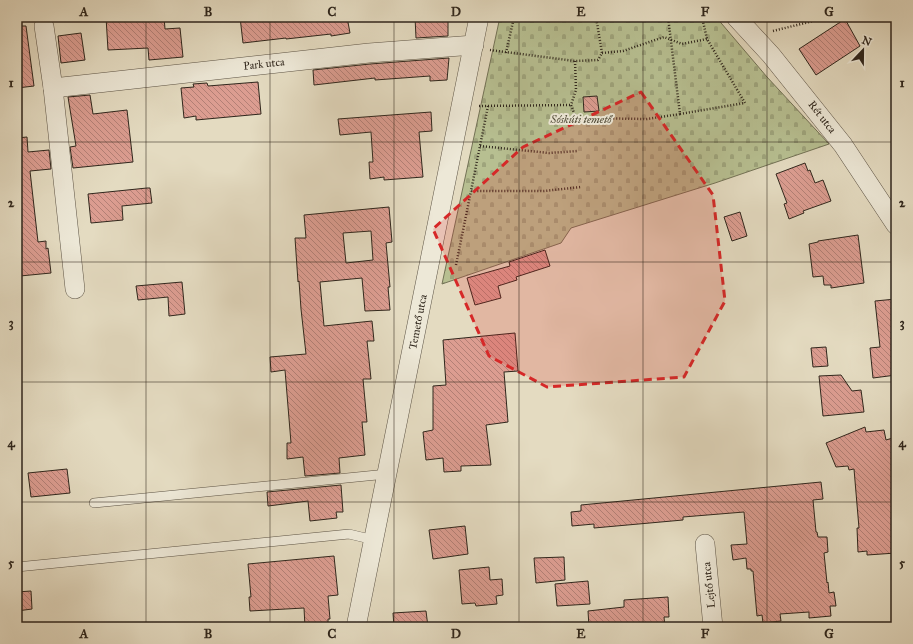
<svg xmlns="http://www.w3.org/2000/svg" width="913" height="644" font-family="'IM FELL Great Primer',serif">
<defs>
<pattern id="cemetery-stones" width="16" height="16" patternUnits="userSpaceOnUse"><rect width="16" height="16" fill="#b7bf91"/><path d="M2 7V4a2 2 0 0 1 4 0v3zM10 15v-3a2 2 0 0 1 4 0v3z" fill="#9ea47c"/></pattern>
<pattern id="building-back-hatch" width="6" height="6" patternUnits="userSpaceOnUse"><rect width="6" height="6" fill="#dc9d91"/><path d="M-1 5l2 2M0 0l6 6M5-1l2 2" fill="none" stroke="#b38076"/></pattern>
</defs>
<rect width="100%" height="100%" fill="#e4dbc1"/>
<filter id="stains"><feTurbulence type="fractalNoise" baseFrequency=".005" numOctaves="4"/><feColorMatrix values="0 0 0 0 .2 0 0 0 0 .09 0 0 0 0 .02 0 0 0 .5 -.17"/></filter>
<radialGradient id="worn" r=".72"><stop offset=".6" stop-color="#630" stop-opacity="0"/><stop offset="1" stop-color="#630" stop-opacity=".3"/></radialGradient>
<path fill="url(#cemetery-stones)" stroke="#737256" d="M500,17H716L767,77L829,144L715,183L571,228L561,243L442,284Z"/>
<g fill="url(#building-back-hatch)" stroke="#2f261c" fill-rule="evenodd">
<path d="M106,17H164L165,29L180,28L183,57L149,60L148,48L108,50Z"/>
<path d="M240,17H347L350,33L331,36V34L286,39V38L243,43Z"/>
<path d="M415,17H448V36L416,38Z"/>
<path d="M845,19L860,46L816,75L799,49Z"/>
<path d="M17,26H26L34,86L17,88Z"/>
<path d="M81,33L85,60L61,63L58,36Z"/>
<path d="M449,58L447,80L430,81V76L375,80V78L314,85L313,70L370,64Z"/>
<path d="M258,82L261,114L196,120V116L184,118L181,88L194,87L193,84L207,83L208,86Z"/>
<path d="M90,95L93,114L127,110L133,162L73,168L70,147L76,146L68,97Z"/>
<path d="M597,96L599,111L584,112L583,97Z"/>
<path d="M431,112L432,131L419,132L423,177L384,180V177L370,179L369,162H373L371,132L340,135L338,119Z"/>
<path d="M27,137L28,152L49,150L51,169L30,171L38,242L46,241V249L48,248L51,273L20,276L17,254V138Z"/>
<path d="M805,163L808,171L810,170L815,183L823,180L831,201L803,211L804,213L789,219L784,204L787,203L776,174Z"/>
<path d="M147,188H150L152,203L122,206L123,220L91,223L88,194Z"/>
<path d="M389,207L392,242L386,243L390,287H388L390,310L365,311L362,278L320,282L324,326L372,321L374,341H367L371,379H363L367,422H362L365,455L339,458L340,473L305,476L303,457L287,459V443H291L285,370L271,372L270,357L306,354L301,309L299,281L298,282L295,238H306L304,215ZM371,231L373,260L346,263L343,233Z"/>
<path d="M740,212L747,236L732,241L724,217Z"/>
<path d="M858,235L864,283L831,288V285H824L823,276L813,277L809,244L818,242V241Z"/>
<path d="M545,250L550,266L516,277L517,280L498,286L501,298L475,305L467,278L510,266L509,262Z"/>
<path d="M182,282L185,314L169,316L168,297L138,300L136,286Z"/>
<path d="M896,299V375L873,378L870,348L880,347L875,301Z"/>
<path d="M515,333L518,371L504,372L508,422L486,425L491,465L461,466V471L444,472L443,458L426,460L423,432L433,430V386L446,385L443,340Z"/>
<path d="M826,347L828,366L813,367L811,348Z"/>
<path d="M841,375L852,391L861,390L864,412L823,416L819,376Z"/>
<path d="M865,427L866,432L884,430L886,440L896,437V553L867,555V551L858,552L857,528H859L854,469L849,470L848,466L836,467L826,443Z"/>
<path d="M67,469L70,493L31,497L28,473Z"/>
<path d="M821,482L823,499L813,500L816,532H817L818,537H827L828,552L824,553L827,583L828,582L829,593L834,592L836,606H830L831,616L809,618V612L780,614L781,621L763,623L762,615L757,616L753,571H751V569H747L746,558L733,560L731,545L747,544L744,512L683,517V520L594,528V524L572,526L571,512L581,511V505Z"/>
<path d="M341,485L343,512H336L337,518L310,521L308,501L268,506L267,492Z"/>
<path d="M465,526L468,554L433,559L429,530Z"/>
<path d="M334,556L338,595L328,596L330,619H328V627H305L304,608L250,611L249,597H251L248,564Z"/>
<path d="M564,557L565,580L536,583L534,558Z"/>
<path d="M489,567L490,580L502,579L503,595L496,596L497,604L476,606L475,603L462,604L459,570Z"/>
<path d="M588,581L590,604L557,606L555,584Z"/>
<path d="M31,591L32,609L17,611V592Z"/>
<path d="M668,597L669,617H664L665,627H589L588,611L624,607V600Z"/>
<path d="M426,611L428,627H394L393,613Z"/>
</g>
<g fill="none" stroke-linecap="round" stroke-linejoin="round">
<defs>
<g id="lane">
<path d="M94,503L387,474"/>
<path d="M17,567L349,534L374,540"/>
</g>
<g id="street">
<path d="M736,17L771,55L843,145L896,225"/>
<path d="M44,26L53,88"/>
<path d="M75,289L53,88L369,53L474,45"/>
<path d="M705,544L713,627"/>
<path d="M356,627L479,17"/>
</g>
</defs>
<use href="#lane" stroke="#5c5345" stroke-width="10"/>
<use href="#street" stroke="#5c5345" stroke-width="20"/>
<g stroke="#2f261c" stroke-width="2.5" stroke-dasharray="1 2" stroke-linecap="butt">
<path d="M883,17L896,18"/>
<path d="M773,31L829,17"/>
<path d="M490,50L575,61L598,60L602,53L596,17"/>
<path d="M506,53L514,17"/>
<path d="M602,53L623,51L664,37L682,44L707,39"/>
<path d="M575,61L576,90L571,105L576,118L647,119L680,114L668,17"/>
<path d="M479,106L571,105"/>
<path d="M488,106L471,191H544L581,187"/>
<path d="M680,114L745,103L707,39L702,17"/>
<path d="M480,146L549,153L578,151"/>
<path d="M456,265L471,191"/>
</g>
<use href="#lane" stroke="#ede8d7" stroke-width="9"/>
<use href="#street" stroke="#ede8d7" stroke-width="19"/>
</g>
<path fill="#d62828" fill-opacity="0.2" stroke="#d62828" stroke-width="3" stroke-dasharray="8 5" stroke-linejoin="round" d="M641,92L713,195L725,301L684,377L547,387L489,356L433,229L523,147Z"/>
<path fill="none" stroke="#2f261c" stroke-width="1" stroke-opacity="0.55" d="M146,17V627M270,17V627M394,17V627M519,17V627M643,17V627M767,17V627M17,142H896M17,262H896M17,382H896M17,502H896"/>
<g text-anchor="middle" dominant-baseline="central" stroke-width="4" stroke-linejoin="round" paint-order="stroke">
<g font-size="11" fill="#2f261c" stroke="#ede8d7">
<text transform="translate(264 64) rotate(-6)">Park utca</text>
<text transform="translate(822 117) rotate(52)">Rét utca</text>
<text transform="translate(418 322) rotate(-79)">Temető utca</text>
<text transform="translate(709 585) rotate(-96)">Lejtő utca</text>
</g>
<g font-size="11" font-style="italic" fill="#514c39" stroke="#ede8d7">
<text x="581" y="119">Sóskúti temető</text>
</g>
</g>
<rect width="913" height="644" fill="none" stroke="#e4dbc1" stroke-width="44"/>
<g transform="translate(863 50) rotate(22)" stroke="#ede8d7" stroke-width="3" paint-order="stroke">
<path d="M0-3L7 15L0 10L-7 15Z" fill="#2f261c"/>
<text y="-6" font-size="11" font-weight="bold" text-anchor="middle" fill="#2f261c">N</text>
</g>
<rect x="22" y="22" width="869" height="600" fill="none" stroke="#2f261c" stroke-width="1.5"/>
<g font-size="13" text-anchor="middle" font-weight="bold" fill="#2f261c">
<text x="84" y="16">A</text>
<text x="208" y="16">B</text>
<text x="332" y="16">C</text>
<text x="456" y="16">D</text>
<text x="581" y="16">E</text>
<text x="705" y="16">F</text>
<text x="829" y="16">G</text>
<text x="11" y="87">1</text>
<text x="902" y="87">1</text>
<text x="11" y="207">2</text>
<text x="902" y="207">2</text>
<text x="11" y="327">3</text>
<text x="902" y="327">3</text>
<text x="11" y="447">4</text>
<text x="902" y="447">4</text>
<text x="11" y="567">5</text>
<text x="902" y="567">5</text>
<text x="84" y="638">A</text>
<text x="208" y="638">B</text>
<text x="332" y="638">C</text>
<text x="456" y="638">D</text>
<text x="581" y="638">E</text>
<text x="705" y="638">F</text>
<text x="829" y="638">G</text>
</g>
<rect width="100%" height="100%" filter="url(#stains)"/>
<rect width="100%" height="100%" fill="url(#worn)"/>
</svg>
